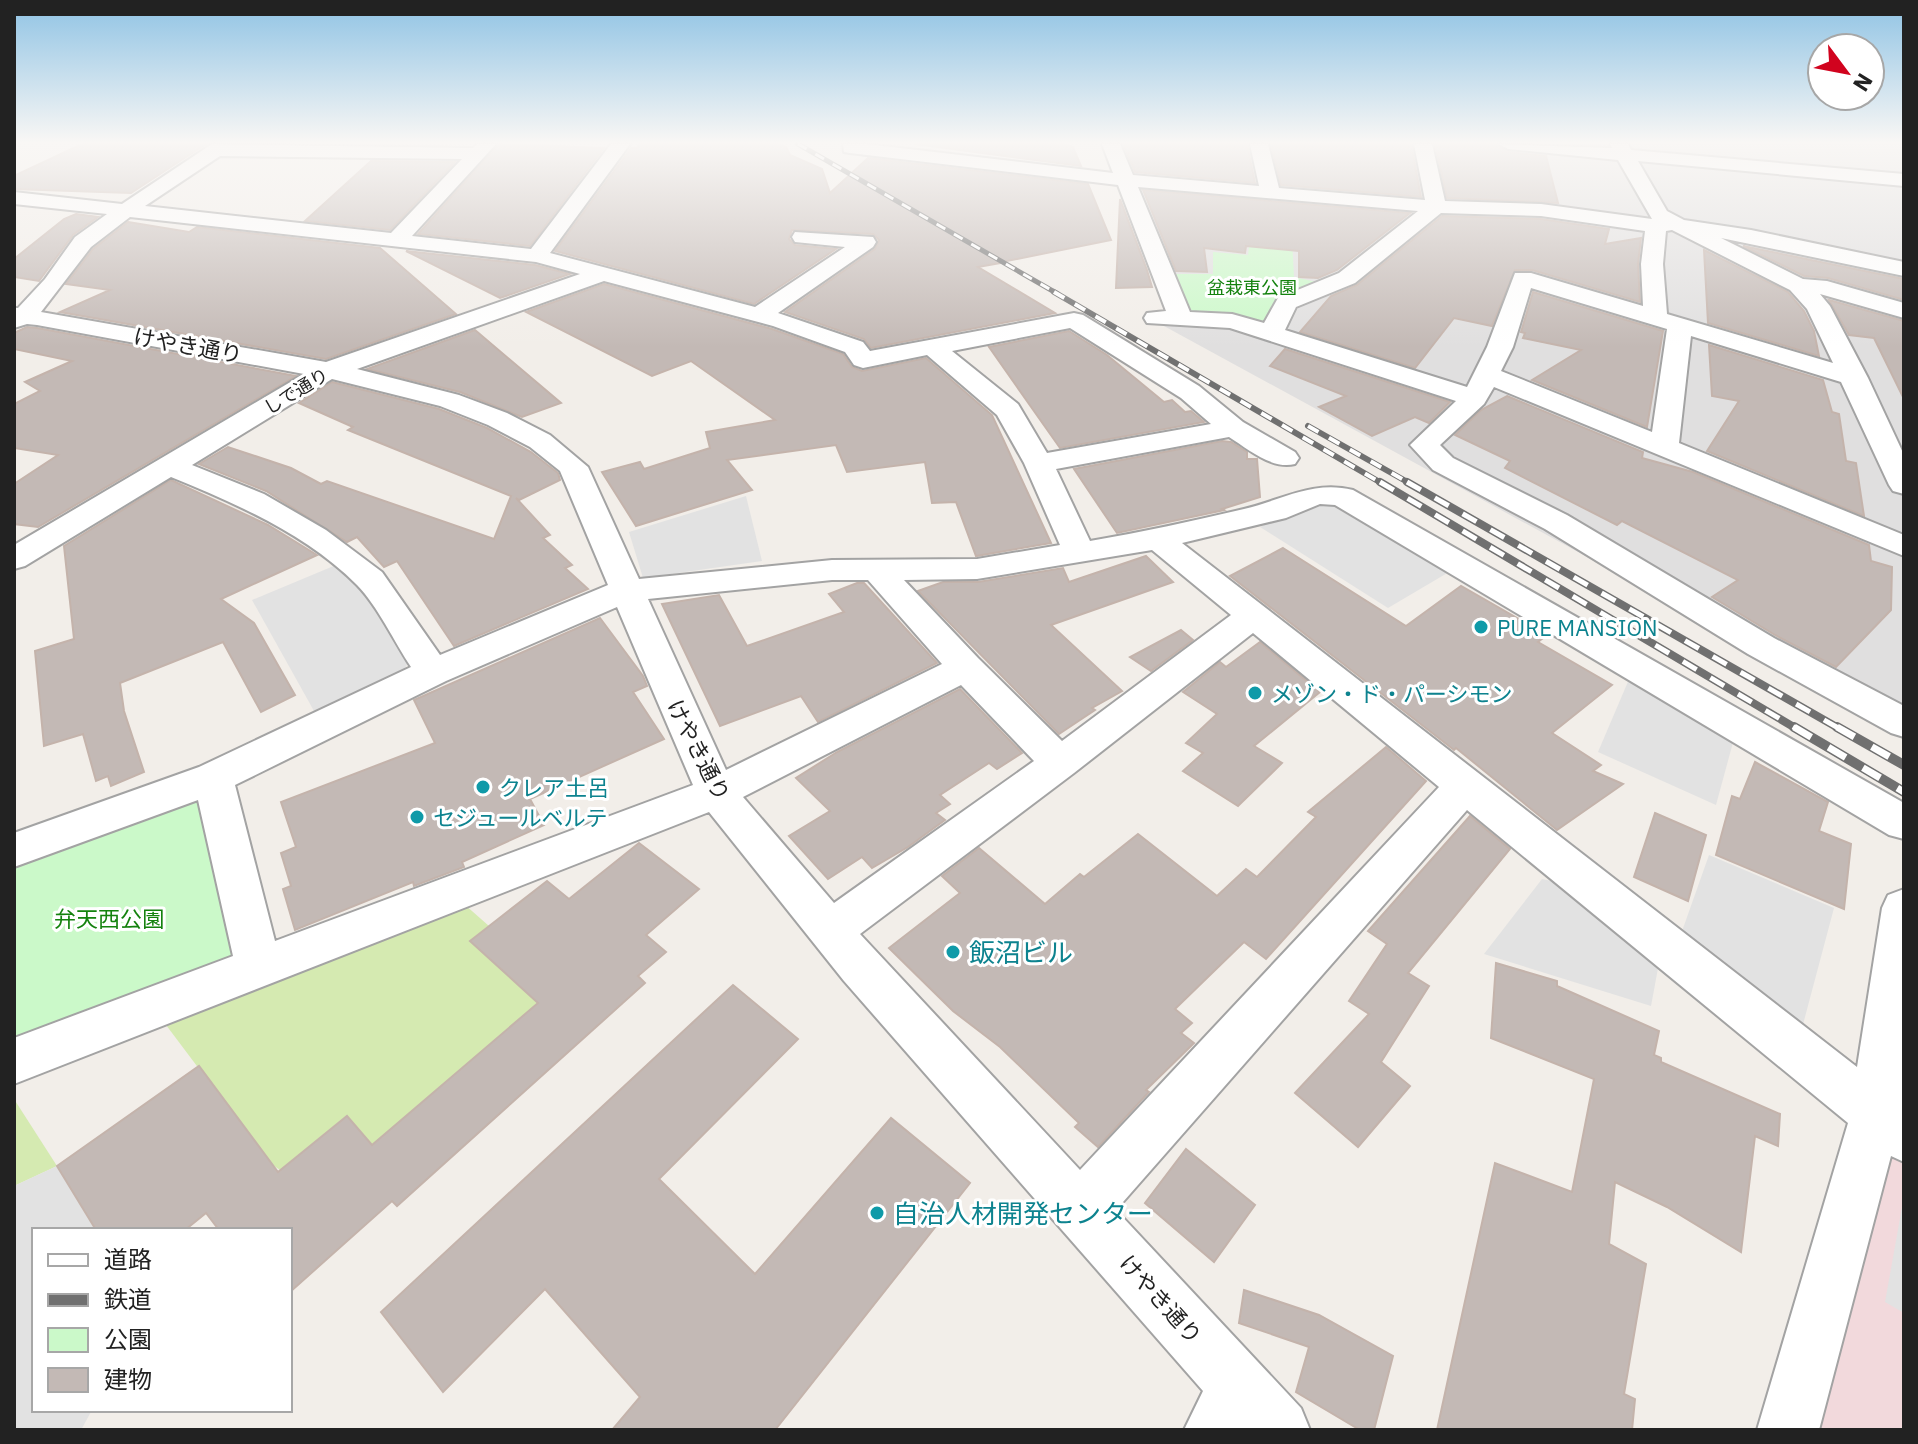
<svg xmlns="http://www.w3.org/2000/svg" width="1918" height="1444" font-family="'IBM Plex Sans','Noto Sans JP',sans-serif">
<rect width="100%" height="100%" fill="#f2eee9"/>
<path fill="#e0dfdf" d="M1260,144H1904V730L1153,320L1178,319L1125,180L1272,191Z"/>
<path fill="#f2d9dc" d="M1904,970V1430H1801Z"/>
<g fill="#d5eab1">
<path d="M464,904L489,926L471,940L538,1003L372,1145L346,1116L280,1170L270,1163L163,1021Z"/>
<path d="M14,1099L57,1166L14,1186Z"/>
</g>
<g fill="#cbf9c9">
<path d="M1251,232L1292,238L1294,277L1321,283L1271,323L1262,325L1186,313L1171,274H1213V252L1248,255Z"/>
<path d="M194,797L204,804L237,952L218,971L14,1046V859Z"/>
</g>
<g fill="#e2e2e2">
<path d="M746,496L762,561L643,578L629,532Z"/>
<path d="M1318,501L1331,505L1449,572L1388,608L1260,527Z"/>
<path d="M336,565L363,584L410,660L403,671L314,711L252,600Z"/>
<path d="M1630,677L1735,735L1716,805L1598,752Z"/>
<path d="M1709,855L1834,908L1801,1032L1681,934Z"/>
<path d="M1542,879L1561,883L1659,963L1651,1006L1484,954Z"/>
<path d="M57,1166L96,1230H34V1410H92L81,1430H14V1186Z"/>
<path d="M1904,1196V1313L1885,1302Z"/>
</g>
<g fill="#c3b9b5" stroke="#c4b3ab" stroke-width="2">
<path d="M82,144H206L131,193L14,189V176Z"/>
<path d="M499,144L604,148L530,246L418,234Z"/>
<path d="M640,144H780L786,147L790,155L822,169L830,193L868,158L1088,184L1111,240L1002,262L997,260L1000,263L978,267L1055,313L871,348L864,339L785,312L875,249L879,240L873,234L792,230L789,239L795,245L836,249L754,304L555,251L631,148H637Z"/>
<path d="M915,144H1065L1073,147L1081,166Z"/>
<path d="M1123,144H1247L1255,183L1135,172Z"/>
<path d="M1271,144H1411L1421,197L1281,185Z"/>
<path d="M1435,144H1496L1508,152L1546,156L1558,203L1447,198Z"/>
<path d="M371,161L455,162L390,230L305,221Z"/>
<path d="M1143,190L1410,213L1337,270L1318,278L1299,277V251L1246,246L1245,253L1204,248L1207,272L1176,271Z"/>
<path d="M1120,199L1147,270L1152,287L1116,288Z"/>
<path d="M76,214L98,217L73,235L39,281L14,277V259L64,219Z"/>
<path d="M1442,216L1541,219L1609,229L1605,244L1641,238L1638,264L1640,302L1532,270H1515L1492,326L1454,318L1415,368L1300,332L1331,296L1357,285Z"/>
<path d="M128,222L189,232L197,227L380,248L456,314L326,359L60,312L110,290L66,284L93,249Z"/>
<path d="M1743,246L1904,279V300L1828,278L1804,276Z"/>
<path d="M1704,250L1788,292L1804,311L1814,331L1819,356L1708,323Z"/>
<path d="M406,251L535,265L570,274L500,298Z"/>
<path d="M604,284L772,329L843,354L852,367L862,371L926,358L992,415L1051,543L976,556L956,502L932,503L925,462L847,472L836,445L727,460L752,490L636,526L602,472L640,462L644,469L710,448L706,432L775,420L691,361L652,376L526,312Z"/>
<path d="M1533,292L1663,331L1647,427L1532,380L1581,350L1523,338L1525,333L1521,332Z"/>
<path d="M1829,300L1904,321V399L1874,338L1849,335Z"/>
<path d="M27,327L37,328L296,376L38,527L14,524V484L58,455L14,448V404L40,391L25,382L72,361L14,349V333Z"/>
<path d="M475,330L561,403L522,417L460,392L367,369Z"/>
<path d="M1069,331L1107,355L1164,402L1172,400L1185,412L1191,411L1204,422L1060,448L989,347Z"/>
<path d="M1709,345L1823,380L1832,412L1839,414L1846,461L1856,463L1864,516L1707,451L1739,401L1712,396Z"/>
<path d="M1285,349L1450,402L1429,423L1415,417L1372,436L1319,407L1346,396L1270,366Z"/>
<path d="M332,382L439,409L487,428L531,452L558,473L560,480L519,500L516,498L550,535L543,538L572,565L565,568L588,589L454,646L397,561L384,567L357,537L347,542L266,491L199,464L228,447L291,468L321,484L327,481L494,539L511,496L348,430L353,427L299,403Z"/>
<path d="M1507,396L1643,452L1642,458L1693,472L1869,545L1871,561L1892,567L1891,610L1836,667L1775,635L1712,597L1738,580L1622,521L1617,525L1505,468L1510,461L1455,435L1481,410Z"/>
<path d="M1222,441L1231,442L1247,452V459H1257L1260,497L1222,509L1224,510L1117,533L1074,469Z"/>
<path d="M171,480L268,525L317,555L221,599L254,623L295,695L261,712L223,642L120,683L124,711L144,772L111,786L108,776L96,781L83,734L44,746L35,651L74,639L64,546Z"/>
<path d="M1283,548L1406,626L1461,586L1547,635L1538,642L1612,685L1552,733L1601,765L1593,771L1623,784L1557,830L1456,748L1454,750L1230,576Z"/>
<path d="M1146,556L1173,582L1051,625L1122,691L1092,708L1095,710L1059,734L918,591L943,582H978L1063,568L1069,582Z"/>
<path d="M857,583H864L937,663L818,722L801,696L720,726L662,604L719,595L747,646L844,612L829,594Z"/>
<path d="M600,618L643,676L647,686L633,692L664,739L530,799L544,825L462,862L464,867L414,886L413,882L295,930L283,889L291,886L281,853L296,847L281,802L435,743L414,700Z"/>
<path d="M1181,630L1193,640L1151,671L1130,657Z"/>
<path d="M1260,642L1320,692L1254,746L1282,763L1238,806L1183,771L1203,753L1186,743L1217,714L1183,692L1220,662L1226,667Z"/>
<path d="M960,689L1022,753L997,769L989,763L940,795L950,804L936,813L945,820L908,847L872,868L862,857L828,879L789,836L830,811L796,778L837,752Z"/>
<path d="M1386,747L1426,781L1266,959L1244,942L1175,1009L1192,1023L1181,1033L1194,1043L1146,1090L1149,1092L1098,1147L1075,1127L1079,1123L1000,1047L953,1011L889,948L960,893L942,876L979,848L1045,904L1080,874L1084,877L1138,834L1217,896L1246,869L1257,877L1316,817L1308,812Z"/>
<path d="M1755,762L1828,802L1819,831L1851,844L1844,909L1716,855L1732,796L1740,799Z"/>
<path d="M1655,813L1706,835L1688,901L1634,877Z"/>
<path d="M1470,816L1510,849L1408,973L1429,986L1381,1062L1410,1086L1358,1147L1295,1093L1369,1014L1349,1001L1387,944L1368,931Z"/>
<path d="M639,843L699,889L646,935L666,952L638,976L645,983L397,1206L392,1201L290,1292V1230H219L206,1213L185,1230H96L57,1166L199,1066L278,1172L347,1116L372,1145L538,1003L470,941L547,881L569,899Z"/>
<path d="M1496,963L1557,981V986L1659,1031L1654,1055L1661,1058V1062L1780,1114L1778,1146L1755,1136L1741,1252L1667,1207L1615,1182L1609,1244L1646,1264L1624,1394L1635,1399L1632,1430H1437L1495,1163L1572,1192L1594,1079L1491,1038Z"/>
<path d="M733,985L798,1039L659,1179L755,1274L891,1118L970,1183L775,1430H612L640,1397L545,1289L443,1392L381,1312Z"/>
<path d="M1186,1149L1255,1205L1214,1262L1145,1203Z"/>
<path d="M1244,1290L1319,1315L1393,1356L1374,1430H1360L1296,1392L1309,1347L1239,1323Z"/>
</g>
<g fill="none" stroke-linecap="round" stroke-linejoin="round">
<defs>
<g id="minor">
<path d="M212,144L473,148L477,144H496L412,236L531,249L611,144H630L550,253L755,307L845,247L795,242L792,237L795,232L873,237L876,242L873,247L778,313L863,342L870,351L1074,313L1083,315L1199,386L1243,422L1295,452L1299,458L1295,464C1272,470 1248,449 1229,437L1056,469L1090,541C1142,532 1193,521 1244,509C1282,500 1313,480 1353,490L1904,803V839L1889,835L1335,505L1320,504L1286,518L1182,543L1857,1067L1882,908L1888,895L1904,889V1162L1891,1156L1819,1430H1757L1848,1123L1467,810L1116,1210L1301,1408L1310,1430H1184L1203,1391L844,981L709,812L14,1084V1038L233,956L198,800L14,867V833L199,767L411,667C395,643 377,605 357,585C306,534 237,504 171,477L25,566L14,569V545L304,374L37,325L27,324L14,328V308H18L45,279L75,237L107,214L14,204V192L122,204ZM220,156L462,159L391,233L145,206ZM130,217L536,262L580,274L326,362L41,312L91,247ZM604,281L773,326L845,352L854,365L863,368L927,355L997,415L1024,463L1060,545L977,559L832,560L639,579L588,467L550,435L507,413L459,395L357,369ZM1070,328L1181,398L1211,424L1047,453L1018,404L952,351ZM332,379L440,406L488,425L530,447L560,471L608,585L440,655L382,572L326,530L264,494L192,465ZM1152,550L1231,615L1062,741L978,658L904,580L977,579ZM832,580H868L942,664L726,770L648,599ZM617,607L693,785L275,941L235,785L446,681ZM1253,633L1439,787L1080,1170L860,934L1074,773ZM961,685L1034,761L834,903L743,797Z"/>
<path d="M843,144H866L1113,173L1102,144H1120L1133,175L1259,186L1250,144H1268L1279,188L1425,200L1414,144H1432L1445,201L1541,204L1652,219L1618,160L1508,149L1499,144L1612,148L1610,144H1628L1631,150L1904,174V186L1638,161L1667,211L1684,220L1751,230L1904,262V276L1721,238L1803,279L1827,281L1904,303V318L1820,294L1830,306L1868,378L1904,455V494L1893,491L1889,485L1841,382L1691,336L1679,443L1904,535V556L1494,387L1484,404L1440,445L1453,458L1567,515L1774,638L1904,706V737L1891,733L1748,654L1545,529L1433,470L1410,445L1456,401L1230,328L1147,323L1144,318L1147,313L1166,311L1118,185L850,153L844,152ZM1138,187L1418,211L1339,273L1278,298L1264,323L1232,314L1190,312ZM1441,213L1541,216L1645,231L1641,264L1643,306L1531,273H1515L1487,347L1467,387L1285,330L1296,307L1355,283ZM1672,230L1790,290L1807,309L1833,363L1667,314L1663,264L1666,231ZM1531,288L1667,329L1652,432L1501,371L1513,347Z"/>
</g>
</defs>
<use href="#minor" stroke="#a3a3a3" stroke-width="4"/>
<use href="#minor" fill="#fff" fill-rule="evenodd"/>
<defs>
<path id="rail-far3" d="M798,144L1058,294"/>
<g id="rail-far2">
<path d="M1054,292L1383,484"/>
<path d="M1308,426L1411,484"/>
</g>
<g id="rail-far1">
<path d="M1380,482L1797,729"/>
<path d="M1407,482L1840,729"/>
</g>
<g id="rail">
<path d="M1794,727L1904,792"/>
<path d="M1837,727L1904,765"/>
</g>
</defs>
<use href="#rail-far3" stroke="#707070" stroke-width="5"/>
<use href="#rail-far2" stroke="#707070" stroke-width="6"/>
<use href="#rail-far1" stroke="#707070" stroke-width="8"/>
<use href="#rail" stroke="#707070" stroke-width="10"/>
<use href="#rail-far3" stroke="#fff" stroke-width="3" stroke-dasharray="10" stroke-linecap="butt"/>
<use href="#rail-far2" stroke="#fff" stroke-width="4" stroke-dasharray="12" stroke-linecap="butt"/>
<use href="#rail-far1" stroke="#fff" stroke-width="5" stroke-dasharray="16" stroke-linecap="butt"/>
<use href="#rail" stroke="#fff" stroke-width="7" stroke-dasharray="20" stroke-linecap="butt"/>
</g>
<linearGradient id="sky" x2="0" y2="1"><stop stop-color="#8fc3e4"/><stop offset="0.41" stop-color="#f9f7f5"/><stop offset="1" stop-color="#f9f7f5" stop-opacity="0"/></linearGradient>
<rect width="1918" height="347" fill="url(#sky)"/>
<g fill="#0f9aa8" stroke="#fff" stroke-width="3">
<circle cx="1481" cy="627" r="8"/>
<circle cx="1255" cy="693" r="8"/>
<circle cx="483" cy="787" r="8"/>
<circle cx="417" cy="817" r="8"/>
<circle cx="953" cy="952" r="8"/>
<circle cx="877" cy="1213" r="8"/>
</g>
<g text-anchor="middle" dominant-baseline="central" stroke-width="6" stroke-linejoin="round" paint-order="stroke">
<g font-size="18" fill="#14820e" stroke="#fff">
<text x="1252" y="287">盆栽東公園</text>
</g>
<g font-size="18" fill="#222" stroke="#fff">
<text transform="translate(296 391) rotate(-31)">しで通り</text>
</g>
<g font-size="22" fill="#222" stroke="#fff">
<text transform="translate(188 345) rotate(10)">けやき通り</text>
<text transform="translate(699 750) rotate(63)">けやき通り</text>
<text transform="translate(1161 1299) rotate(48)">けやき通り</text>
</g>
<g font-size="22" fill="#0d838f" stroke="#fff" text-anchor="start">
<text x="1497" y="627">PURE MANSION</text>
<text x="1271" y="693">メゾン・ド・パーシモン</text>
<text x="499" y="787">クレア土呂</text>
<text x="433" y="817">セジュールベルテ</text>
</g>
<g font-size="22" fill="#14820e" stroke="#fff">
<text x="109" y="918">弁天西公園</text>
</g>
<g font-size="26" fill="#0d838f" stroke="#fff" text-anchor="start">
<text x="969" y="952">飯沼ビル</text>
<text x="893" y="1213">自治人材開発センター</text>
</g>
</g>
<rect width="1918" height="1444" fill="none" stroke="#222222" stroke-width="32"/>
<rect x="32" y="1228" width="260" height="184" fill="#ffffff" stroke="#a7a7a7" stroke-width="2"/>
<rect x="48" y="1254" width="40" height="12" fill="#ffffff" stroke="#a7a7a7" stroke-width="2"/>
<text x="104" y="1268" font-size="24" fill="#222222">道路</text>
<rect x="48" y="1294" width="40" height="12" fill="#707070" stroke="#a7a7a7" stroke-width="2"/>
<text x="104" y="1308" font-size="24" fill="#222222">鉄道</text>
<rect x="48" y="1328" width="40" height="24" fill="#cbf9c9" stroke="#a7a7a7" stroke-width="2"/>
<text x="104" y="1348" font-size="24" fill="#222222">公園</text>
<rect x="48" y="1368" width="40" height="24" fill="#c3b9b5" stroke="#a7a7a7" stroke-width="2"/>
<text x="104" y="1388" font-size="24" fill="#222222">建物</text>
<g transform="translate(1846 72) rotate(122)"><circle r="38" fill="#ffffff" stroke="#a7a7a7" stroke-width="2"/>
<path d="M0-6L14 30L0 20L-14 30Z" fill="#d1031e"/>
<text y="-12" font-size="22" font-weight="bold" text-anchor="middle" fill="#222222">N</text>
</g>
</svg>
